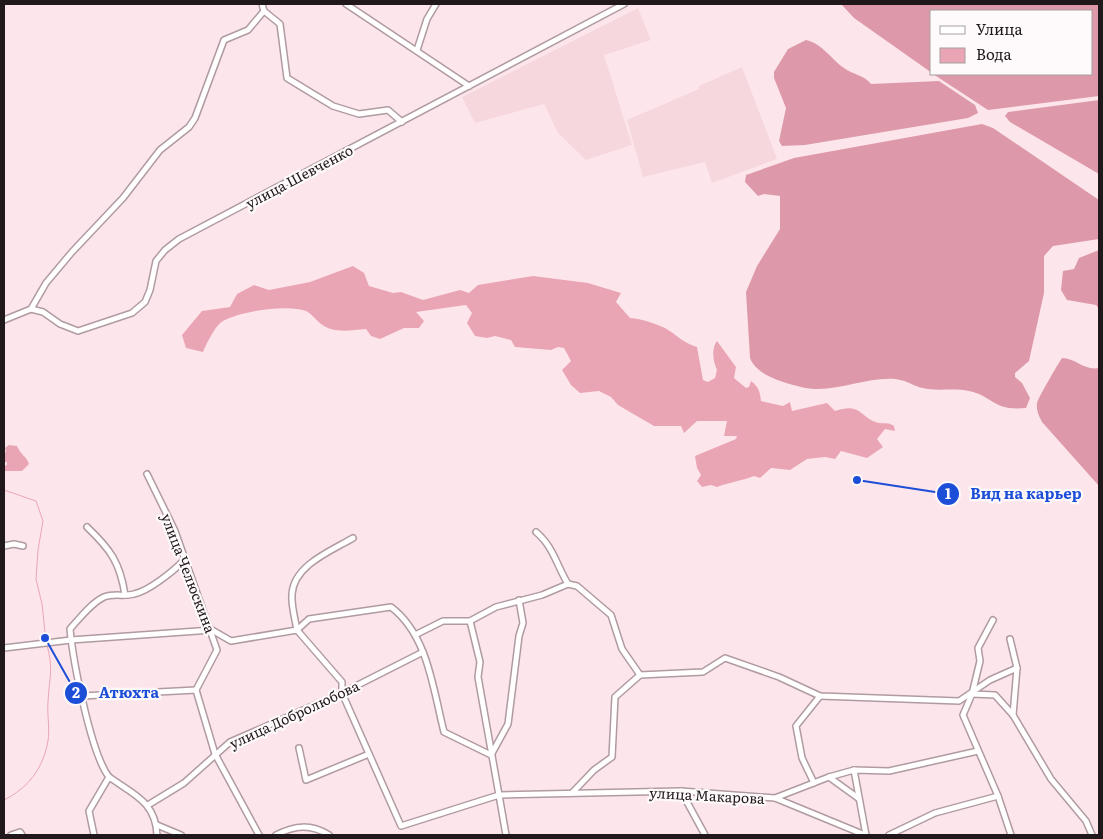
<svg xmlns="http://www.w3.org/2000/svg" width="1103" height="839" font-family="Literata,serif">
<rect width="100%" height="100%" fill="#fde6eb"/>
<g fill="#f6d7dd">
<path d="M638,8L651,40L604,55L632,145L586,160L558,133L544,104L475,123L462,97Z"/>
<path d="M742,67L777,159L712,183L705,162L643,177L627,120L699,89V86Z"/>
</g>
<g fill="#d9a">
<path d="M841,4H1099V96L988,110L933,74H1092V11H932V73L854,18Z"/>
<path d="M806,40C823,44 831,59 844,68C853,75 863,74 871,84L939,81L975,105L978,113L968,118L805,145L782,146L779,141L786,108L774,78V72L788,49Z"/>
<path d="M1099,100V174L1010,122L1005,116L1008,112Z"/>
<path d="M982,124L993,128L1099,200V239L1053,246L1044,256V293L1029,361L1015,373V377L1022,383L1030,398L1026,408C992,411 995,397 969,391C955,388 941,391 928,389C916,388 907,380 895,379C863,377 832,395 801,387C783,382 757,376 750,358L746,292L757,266L780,229V196L764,194L758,196L745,182L746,175L794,158Z"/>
<path d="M1099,250V309L1096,305L1067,300L1061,290L1063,271L1074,269L1079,258Z"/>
<path d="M1062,358C1076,358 1084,371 1099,368V486L1042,422C1039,416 1036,410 1037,403C1038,398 1058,364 1062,358Z"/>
</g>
<g fill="#eaa5b5">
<path d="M353,266L364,273L369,286L393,293L401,292L423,300L460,290L469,293L478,285L533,276L588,283L621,293L616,302L630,318C642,319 654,323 665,328C677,335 683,343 697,347L703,380L708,382L715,378L717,370C713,361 711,349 717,341L736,367L734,378L746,388L749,387L751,381C759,387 760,392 761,401L783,406L790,402L792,411L827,403L835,411C862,402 859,418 879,423C885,424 888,422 894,426L895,431L885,429L877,439L883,447L867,458L841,451L835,459L825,457L807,459L790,470L771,468L760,478L754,476C741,481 730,482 717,487L711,485L702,487L697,481L701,475L697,468L695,456L736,439L737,436H724L727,421H697L684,433L681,426H654L618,405L611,397L599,391L580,393L571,385L562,370L571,361L564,348L558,347L551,350L515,347L511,340L495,336L487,338L475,336L467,323L472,313L466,305L416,312L424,321L419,328H404L380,339L371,336L366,329C351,330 334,334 321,324C316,320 312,314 306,311C288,304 241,311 223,321C216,324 206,345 203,352L186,348L182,335L202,311L230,307L237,294L254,285L269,290L310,282Z"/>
<path d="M9,445L17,446C20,454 27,457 29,464L22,471H4V466L7,465V462H4V455L6,451L5,448Z"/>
</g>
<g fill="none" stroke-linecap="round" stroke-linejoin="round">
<g stroke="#eaa5b5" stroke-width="1">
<path d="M4,490L36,501L43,521L38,550L36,579L42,604L46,642"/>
<path d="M4,800C28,788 43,769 48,741C50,729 47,715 48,702C49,678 54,670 47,645"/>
</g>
<defs>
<g id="minor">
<path d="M262,4L264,11L280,24L287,78L333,106L359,114L388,110L402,122"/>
<path d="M346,4L469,86"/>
<path d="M417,50L427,19L436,4"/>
<path d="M31,309L46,283L72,252L123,198L160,150L189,127L195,118L224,40L248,30L264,11"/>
<path d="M4,320L31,309L43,312L60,324L78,331L132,313L145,302L150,290L156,261L165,250L179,239L624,4"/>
<path d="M147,474L175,531L217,650L196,690L215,754L259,835"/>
<path d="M87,527C110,549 120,562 125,595"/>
<path d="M536,532C553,546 557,566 568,584"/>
<path d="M4,546L14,544L23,546"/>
<path d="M993,620L978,648L980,661L972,694L963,715L998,796L1011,835"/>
<path d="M297,630L342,682V693L401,826L499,795L478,677L480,662L470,621"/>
<path d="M297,630L309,619L391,607C428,635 433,689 444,732L491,755L508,724L519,636L523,623L519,600"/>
<path d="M297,630C295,619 291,605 292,594C294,565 331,551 353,538"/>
<path d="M415,635L443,621H470L496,607L542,595L568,584L577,586L611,615L622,649L640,675L703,672L725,658L779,677L820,696L959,701L990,680L1017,668"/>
<path d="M1010,639L1017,668L1013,715"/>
<path d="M4,648L71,640L212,630L231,641L297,630"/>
<path d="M972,694L995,695L1013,715L1051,779L1086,821L1092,835"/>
<path d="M82,696L196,690"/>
<path d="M299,748L306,780L369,754"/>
<path d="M854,770L866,835"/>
<path d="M109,777C133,794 156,802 157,835"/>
<path d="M829,777L858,798"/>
<path d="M814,783L802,758L796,726L820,696"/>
<path d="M681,791L705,835"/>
<path d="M572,793L594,770L612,757L615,697L640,675"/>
<path d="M775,798L865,835"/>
<path d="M148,805L184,783L230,742L342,693L423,652"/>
<path d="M157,825L181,835"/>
<path d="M11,835L20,832L22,835"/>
<path d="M94,835L89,811L109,777C91,754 73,661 70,629C79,619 91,603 104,597C114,593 124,597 134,594C149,591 175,570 185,559"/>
<path d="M276,835C295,825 311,824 329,835"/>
<path d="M506,835L499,795L681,791L775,798L829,777L854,770L889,771L978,751"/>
<path d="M889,835L935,813L998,796"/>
</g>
</defs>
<use href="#minor" stroke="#b09ba0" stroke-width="8"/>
<use href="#minor" stroke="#fff" stroke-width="5"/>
</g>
<g text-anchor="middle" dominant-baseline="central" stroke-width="4.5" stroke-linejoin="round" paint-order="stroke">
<g font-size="14" fill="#20181a" stroke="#fef9fa">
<text transform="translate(299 176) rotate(-28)">улица Шевченко</text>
<text transform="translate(189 573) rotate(69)">улица Челюскина</text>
<text transform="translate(294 714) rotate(-25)">улица Добролюбова</text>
<text transform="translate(707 795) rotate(3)">улица Макарова</text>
</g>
</g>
<path fill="none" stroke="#1d4ed8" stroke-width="2" d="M857 480L948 494M45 638L76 693"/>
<g fill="#1d4ed8" stroke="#fef9fa" stroke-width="2">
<circle cx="857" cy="480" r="5"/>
<circle cx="45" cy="638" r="5"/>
<circle cx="948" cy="494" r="12"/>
<circle cx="76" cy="693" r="12"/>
</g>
<g font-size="15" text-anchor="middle" font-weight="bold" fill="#fff">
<text x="948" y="499">1</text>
<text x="76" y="698">2</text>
</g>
<g font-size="15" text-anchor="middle" font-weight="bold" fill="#1d4ed8" stroke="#fef9fa" stroke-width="4.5" stroke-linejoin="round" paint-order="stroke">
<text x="1026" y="499">Вид на карьер</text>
<text x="129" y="698">Атюхта</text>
</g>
<rect width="1103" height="839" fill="none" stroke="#20181a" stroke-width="10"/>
<rect x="930" y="10" width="162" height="65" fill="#fef9fa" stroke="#a59fa0"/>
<rect x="940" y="26" width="25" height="8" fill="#ffffff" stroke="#a59fa0"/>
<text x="976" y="35" font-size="15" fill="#20181a">Улица</text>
<rect x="940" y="48" width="25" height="15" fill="#eaa5b5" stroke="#a59fa0"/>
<text x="976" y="60" font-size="15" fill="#20181a">Вода</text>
</svg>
